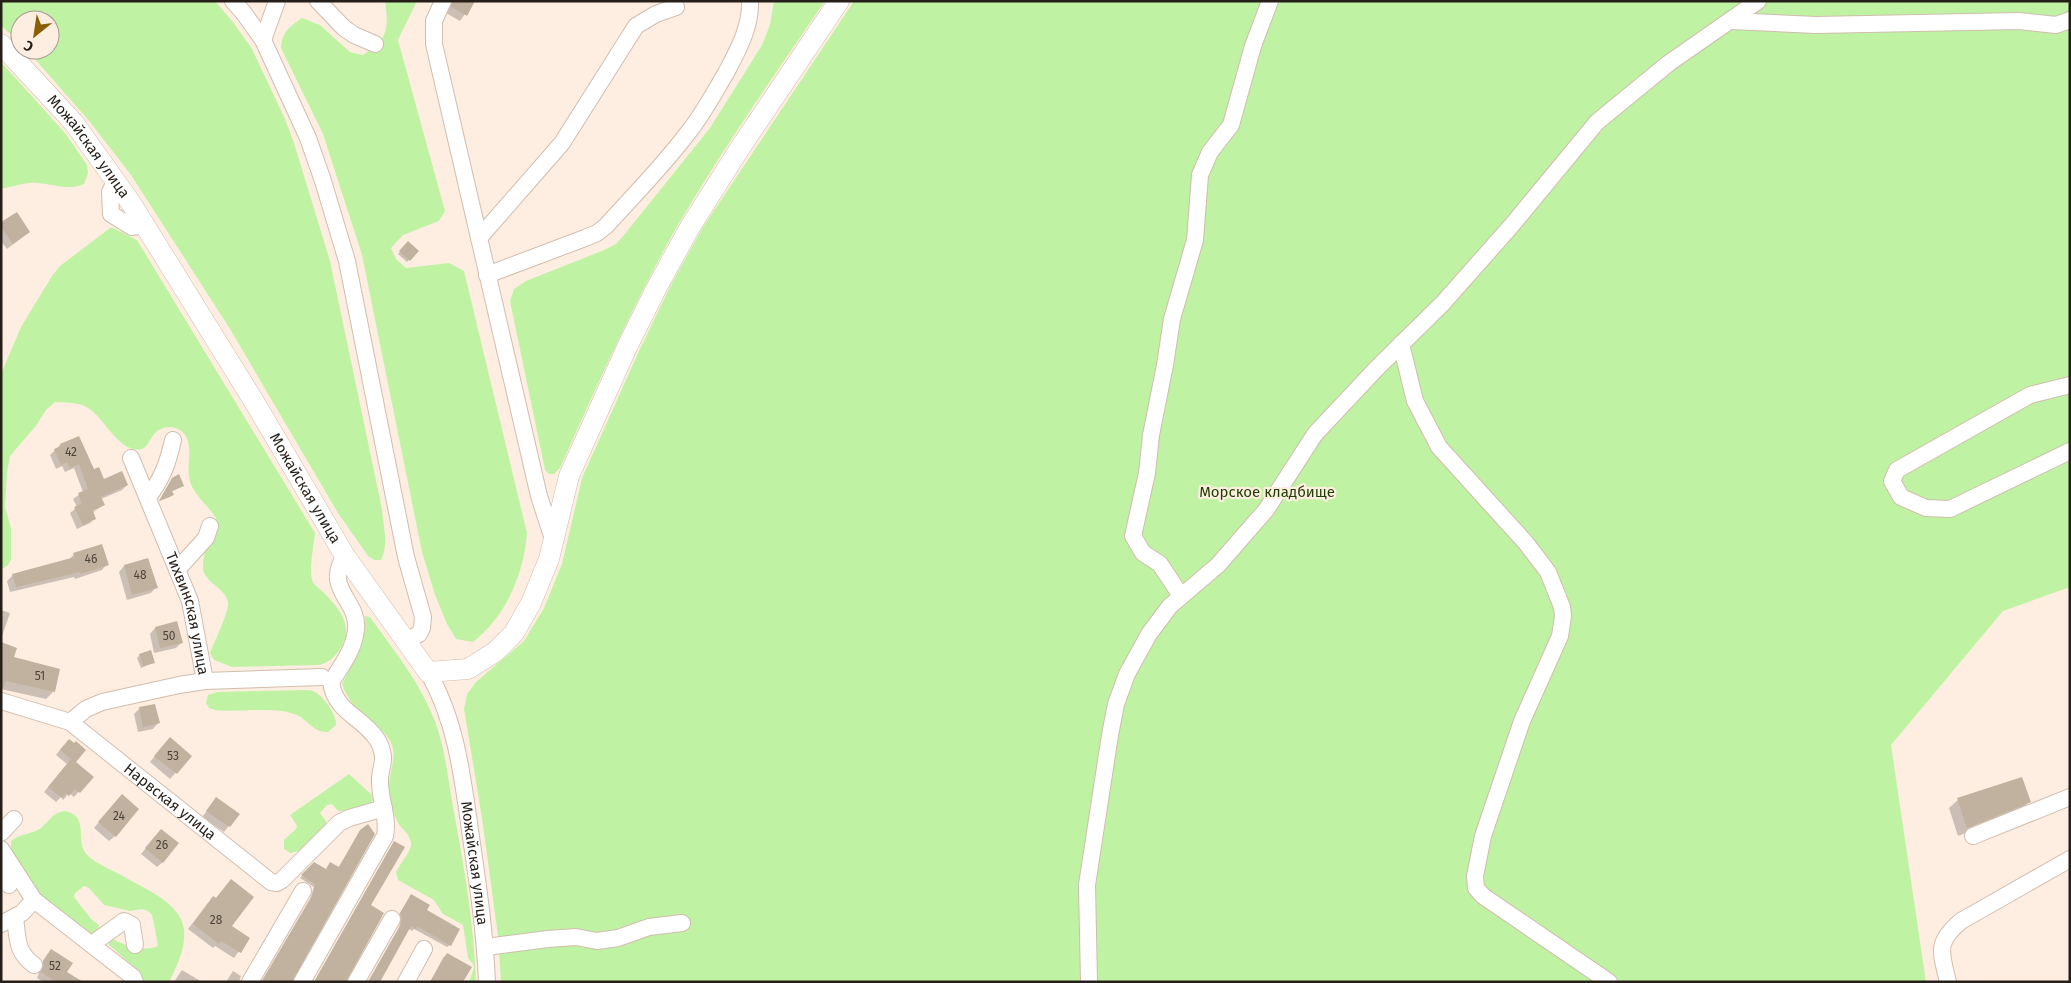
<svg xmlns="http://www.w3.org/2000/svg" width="2071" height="983" font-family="'Fira Sans',sans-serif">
<rect width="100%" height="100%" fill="#feeee1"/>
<g fill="#bff3a3">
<path d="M1,1H215L233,22L252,49L285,119L294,143L330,261L382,509C383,525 389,545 381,560H374L368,556L338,513L230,329L131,175L90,122L27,50H50V20H20V42L1,26Z"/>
<path d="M385,1H417L398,40L445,211L439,221L403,235L391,248L396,259L406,268L449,263L464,271L527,533C524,574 506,616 473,642L456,639L447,624L435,595L422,552L362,255L323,134L281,48C282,32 289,27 302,18L320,25L350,52L363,55C388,39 389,29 385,1Z"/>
<path d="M774,1H825C775,74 724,147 679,223C634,302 597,385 560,468L554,474H549L545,470L510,301L514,289L526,281L604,250L616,244L624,235L710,128L762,45L770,25Z"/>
<path d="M854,1H2070V587L2003,611L1891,745L1926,982H501L498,936L482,818L464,709L467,694L476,682L524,641L544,608L562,564L582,478L639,351L672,283L703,227Z"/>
<path d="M1,62L65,133L87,165L88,173L84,184C68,191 53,184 37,183C26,182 12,187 1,189Z"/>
<path d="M110,228H113L137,240L315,533C314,544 308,573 313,582C314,585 319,588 321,590C337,606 354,623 342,646C336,656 330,662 319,665L232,667L214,660L210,653C214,642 227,616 228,605C229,589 204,584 203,568C202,554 211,537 216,523V518C207,504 191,493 189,477C187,464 193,447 185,435C179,425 162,425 155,433C148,441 147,453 133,449C113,444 101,411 82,405C73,402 64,403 55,402L46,410L35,427L10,456L7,472L5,507L11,528V560L8,565L1,570V374L21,327L52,276L60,266Z"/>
<path d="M365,616L370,617C392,648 416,677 431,712C444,740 447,772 452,801C463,861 474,921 476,982H469L474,968L473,964L468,958L463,925L443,914L434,900L398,880L396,872C400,864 409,854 411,846C412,836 403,830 398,823C394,815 390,803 389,794C387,778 397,760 392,745C384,724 351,714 342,684L361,647L365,629Z"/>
<path d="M303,690C307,690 312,690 315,692C324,697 337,715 336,725L328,732C311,732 309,719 294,714C272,706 239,713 215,710L209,708L206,703L208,695L217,692Z"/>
<path d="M349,774L371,794L373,800L371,803L341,811H338L332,804L327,805L320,813L326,821V824L299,851L290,853L284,849V840L296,829L297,826L290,815Z"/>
<path d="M65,811C92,817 72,841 89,857C98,864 109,869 119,874C174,904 205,915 169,982H143L140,972L109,945L108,941L113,939C128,947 139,951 156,947L158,945L152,915L148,911L142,909L130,911L104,905L89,888L84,886L75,893L74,897L92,920L99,925L98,931L91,934L41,895L11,849V841C20,833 34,835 43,826C53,818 50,814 65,811Z"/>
</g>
<g fill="#0003">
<path d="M451,1H474L460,21L446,13Z"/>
<path d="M1,223L29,232L7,249L1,241Z"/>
<path d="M408,243L418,251L407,262L398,254Z"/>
<path d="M78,437L93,471L103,480L127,485L122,490L101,499L103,505L88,514L99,509L92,513L95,518L90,523L77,529L70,513L77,507L73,499L83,492L74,468L65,472L62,466L56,469L50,455L60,445Z"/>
<path d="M172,479L182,486L171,492L172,495L170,497L159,501Z"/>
<path d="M74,554L107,564L102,570L75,579L74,577L10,592L7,581L13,575L68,561Z"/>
<path d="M148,559L156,587L151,593L127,600L119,572L124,566Z"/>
<path d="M1,610L10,613L1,639Z"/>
<path d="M177,623L182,642L176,648L154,653L150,634L155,628Z"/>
<path d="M1,644L12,658L53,692L46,699L1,689Z"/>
<path d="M140,655L153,663L141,668L137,658Z"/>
<path d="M140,708L158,723L153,729L138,732L134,714Z"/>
<path d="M165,744L191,756L170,779L150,762Z"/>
<path d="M64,745L74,762L92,777L74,797L69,793L63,800L61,797L56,802L44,792L67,764L56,755Z"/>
<path d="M216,799L238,814L224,832L202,817Z"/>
<path d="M1958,800L2029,802L2021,810L1958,836L1949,808Z"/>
<path d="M116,802L115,836L109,841L94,828Z"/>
<path d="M361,831L291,982H261L310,899L314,887L300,878L314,864L326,870L338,868Z"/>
<path d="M156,836L163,862L157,867L141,854Z"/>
<path d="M394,842L369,905L346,977V982H314Z"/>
<path d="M411,896L425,910L450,945L447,947L414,929L412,931L408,928L375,982H368L399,928L400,922L398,916Z"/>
<path d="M208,903L231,927L248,939L234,958L215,946L213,948L188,929Z"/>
<path d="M51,950L65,972L81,982H43L37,978L39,973L38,968Z"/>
<path d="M447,954L462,982H430L443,958Z"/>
<path d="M182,970L202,982H174Z"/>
<path d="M233,971L241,976L239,982H226Z"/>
</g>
<g fill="#c0b29e">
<path d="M453,1H475L467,16L451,7Z"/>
<path d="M17,212L30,232L13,244L1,227V222Z"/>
<path d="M408,241L419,251L410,261L399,251Z"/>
<path d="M79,436L94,469L99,467L104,479L122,471L128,485L101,497L105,505L93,511L96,519L83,525L74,507L82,504L78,493L88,489L79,464L70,468L67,462L61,465L54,449L61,446L60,444Z"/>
<path d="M179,474L184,486L172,491L174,495L159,501L172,478Z"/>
<path d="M102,544L109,565L81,574L80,572L16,587L12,574L75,557L73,553Z"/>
<path d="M148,558L158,588L132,595L124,565Z"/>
<path d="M177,621L183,643L160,648L155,627Z"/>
<path d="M1,642L17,648L14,657L60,669L55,692L6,681L3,688H1Z"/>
<path d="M151,650L155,663L143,666L139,654Z"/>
<path d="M155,704L160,723L143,727L139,707Z"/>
<path d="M170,737L192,756L177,774L154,756Z"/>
<path d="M69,739L74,743L76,741L86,750L76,762L94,777L80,793L75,789L69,796L66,793L62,798L48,787L71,759L60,750Z"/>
<path d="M2022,777L2031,802L1967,828L1957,798Z"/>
<path d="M122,794L139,809L116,837L98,822Z"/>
<path d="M216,797L240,814L230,827L206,811Z"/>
<path d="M368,824L375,834L292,982H262L312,896L315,884L301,875L314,862L326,869L330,862L339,867L360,830Z"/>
<path d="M161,829L179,843L163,863L145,848Z"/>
<path d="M394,841L405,847L371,905L384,913L346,982H314Z"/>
<path d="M231,879L254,897L232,926L250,938L241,953L221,941L219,944L193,924L213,896L216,898Z"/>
<path d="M411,894L430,905L427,910L460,929L451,946L417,926L416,929L411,926L380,982H368L401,924L402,918L400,913Z"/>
<path d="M51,949L73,963L67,972L83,982H56L41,972L44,966L43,961Z"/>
<path d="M447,953L472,967L463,982H430Z"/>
</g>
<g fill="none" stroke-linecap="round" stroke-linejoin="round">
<defs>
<g id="minor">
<path d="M233,1L243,12L263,40L308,138L323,181L347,261L406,557L423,617L422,628L419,634L406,641"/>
<path d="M318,1L344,28L354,35L375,44"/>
<path d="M443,1L434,21V44L539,496L553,539"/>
<path d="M1731,21L1816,25L2019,21L2056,25L2070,20"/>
<path d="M263,40L277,1"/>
<path d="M115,181L110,192L111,214L132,227L144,225"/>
<path d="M479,238L562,143L636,26L656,14L676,7"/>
<path d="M487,275L585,238L597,233L606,226C633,196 662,167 687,134C702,116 714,93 726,73C738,50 751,27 750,1"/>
<path d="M1401,344L1415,401L1439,447L1526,543L1548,572L1562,607L1563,616L1560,636L1522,721L1483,836L1475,876L1476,888L1483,896L1609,982"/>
<path d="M2070,385L2030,395L1897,470L1892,481L1901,497L1926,508L1950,509L2070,451"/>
<path id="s1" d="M131,458L190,601L205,681"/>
<path d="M148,497C162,479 168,463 173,440"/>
<path d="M177,570L206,538L210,526"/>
<path d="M1181,596L1160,564L1143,553L1133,536L1147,473L1151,435L1165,365L1172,319L1195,240L1200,175L1210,152L1231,125L1253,46L1270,1"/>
<path id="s2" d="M428,672C457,722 463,781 471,837C478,885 485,933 487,982"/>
<path id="s3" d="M1,701L70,722L271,882L277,883L282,880L339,823L349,818L384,808"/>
<path d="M70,722L86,709L102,702L179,685L205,681L322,677"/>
<path d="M1,833L14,819"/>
<path d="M1973,836L2070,797"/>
<path d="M1,849L34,900"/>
<path d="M3,859L9,885"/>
<path d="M15,918C18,939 16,952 34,965"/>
<path d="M1,924L22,913L34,900L133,977L135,982"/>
<path d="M92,944L124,921L132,925L135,945"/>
<path d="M486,947L548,939L576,937L597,941L618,938L649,927L682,923"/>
<path d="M250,982L303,891"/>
<path d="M302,982L385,836C389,816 379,799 380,779C380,771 384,763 383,756C382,749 380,743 376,738C362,717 335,712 331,682C342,665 354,650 356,629C359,600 323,589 345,556"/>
<path d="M356,982L392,919"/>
<path d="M406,982L424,949"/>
<path d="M1089,982L1087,885L1110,735L1116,704L1127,674L1149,634L1170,606L1218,565L1266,510L1315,434L1376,369L1443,303L1512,225L1597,122L1669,63L1758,1"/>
<path d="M1948,982C1941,952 1935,943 1961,921L2070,859"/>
</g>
<g id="major">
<path id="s4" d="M1,44L74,123L131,203L258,408L345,556L428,672L468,669L495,652L514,633L531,603L549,559L569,476L628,345L657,287L690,227L740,148L839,1"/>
</g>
</defs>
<use href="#minor" stroke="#d1bdad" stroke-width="18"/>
<use href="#major" stroke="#d1bdad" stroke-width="21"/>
<use href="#minor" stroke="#fff" stroke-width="16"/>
<use href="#major" stroke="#fff" stroke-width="20"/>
</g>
<g text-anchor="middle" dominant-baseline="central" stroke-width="4.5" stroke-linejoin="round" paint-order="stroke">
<g font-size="12" fill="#4c443a">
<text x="71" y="452">42</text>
<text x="91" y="559">46</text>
<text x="140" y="575">48</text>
<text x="169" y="636">50</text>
<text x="40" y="676">51</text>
<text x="173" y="756">53</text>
<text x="119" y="816">24</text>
<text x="162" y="845">26</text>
<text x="216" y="920">28</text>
<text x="55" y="966">52</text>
</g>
<g font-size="15" fill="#261f19" stroke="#feeee1">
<text stroke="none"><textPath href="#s4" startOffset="135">Можайская улица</textPath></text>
<text stroke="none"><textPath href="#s4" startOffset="540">Можайская улица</textPath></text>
<text stroke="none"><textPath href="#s1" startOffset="166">Тихвинская улица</textPath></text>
<text stroke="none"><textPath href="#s3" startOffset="200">Нарвская улица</textPath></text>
<text stroke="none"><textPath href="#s2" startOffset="198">Можайская улица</textPath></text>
</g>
<g font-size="15" fill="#1d3f01" stroke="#feeee1">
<text x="1267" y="492">Морское кладбище</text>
</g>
</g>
<rect width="2071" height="983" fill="none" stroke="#261f19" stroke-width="5"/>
<g transform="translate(35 35) rotate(210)"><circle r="24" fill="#feeee1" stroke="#a89b91"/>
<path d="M0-4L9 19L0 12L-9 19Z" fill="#886000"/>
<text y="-8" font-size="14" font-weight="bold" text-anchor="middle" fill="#261f19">С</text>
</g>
</svg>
